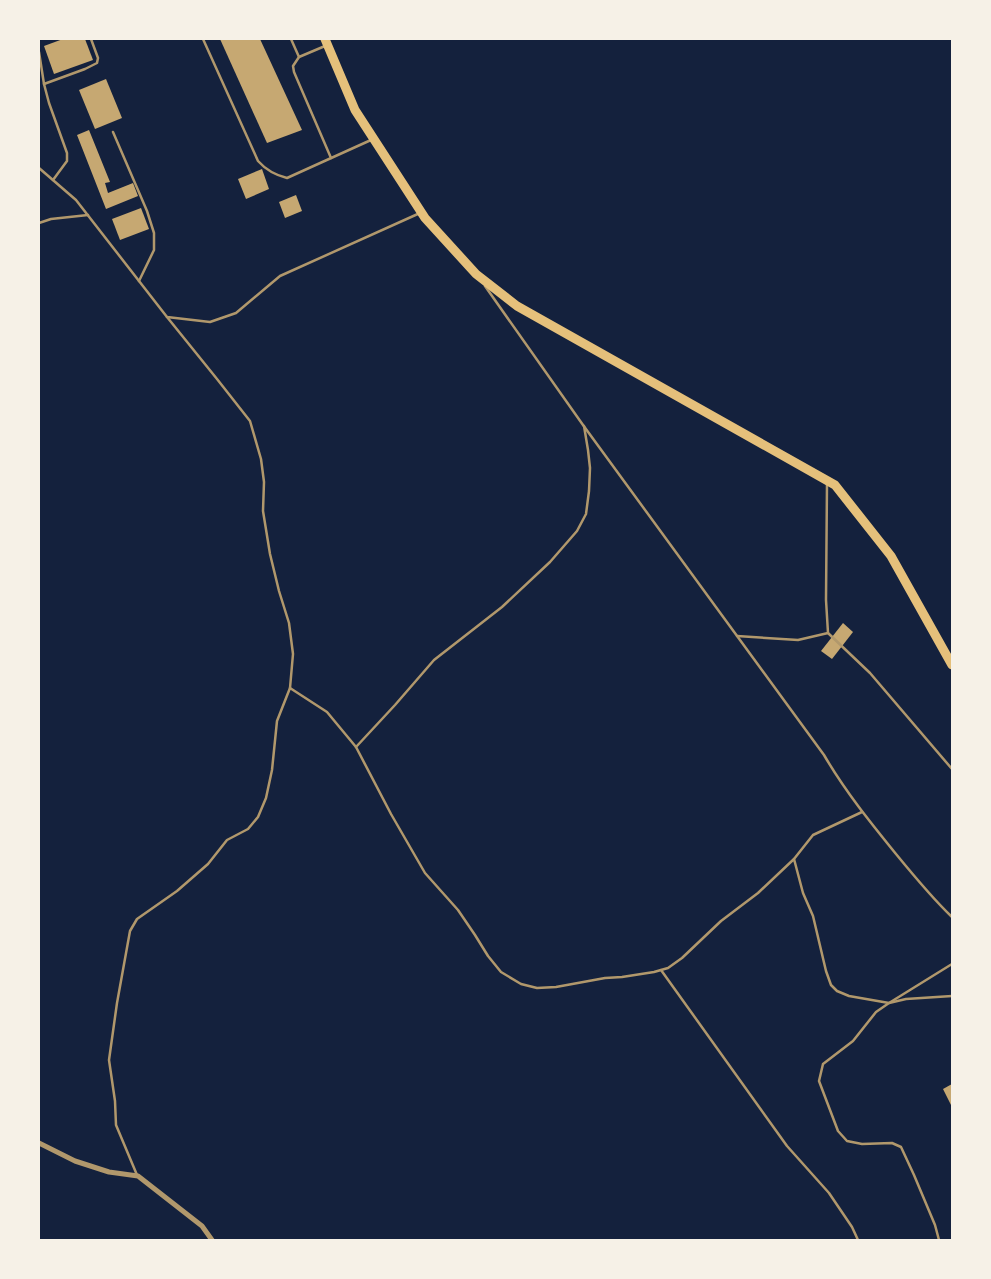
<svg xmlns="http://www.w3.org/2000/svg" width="991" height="1279" font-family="'Crimson Pro',serif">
<rect width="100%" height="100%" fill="#14213d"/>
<g fill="#c6a872">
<path d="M63,39H85L93,60L54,74L44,46Z"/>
<path d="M220,39H260L302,130L267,143Z"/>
<path d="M106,79L122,118L95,129L79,90Z"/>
<path d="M89,130L110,182L105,183L108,193L133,183L138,196L106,209L77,135Z"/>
<path d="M262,169L269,189L246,199L238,179Z"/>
<path d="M296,195L302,211L285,218L279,202Z"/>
<path d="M141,208L149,229L120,240L112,219Z"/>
<path d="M843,623L853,632L832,659L821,651Z"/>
<path d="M952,1084V1107L943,1089Z"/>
</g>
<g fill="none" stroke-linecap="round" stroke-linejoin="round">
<g stroke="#b1986c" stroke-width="2.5">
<path d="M203,39L258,161C266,170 275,175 287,178L371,140"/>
<path d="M291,39L299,57"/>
<path d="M325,46L299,57L293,66L294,72L331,158"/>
<path d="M39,52L44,84L49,103L67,153V161L53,180"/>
<path d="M44,84L85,69L97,63L98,58L91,39"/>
<path d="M113,132L147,211L154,233V250L139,281"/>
<path d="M39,168L76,200L167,317L210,322L236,313L280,276L420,213"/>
<path d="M39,223L51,219L88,215"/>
<path d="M485,286L583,425L824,755C845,791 870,822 896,854C914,876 932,898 952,917"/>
<path d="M167,317L217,379L250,421L261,459L264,482L263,511L270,554L279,591L289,623L293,654L290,688"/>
<path d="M827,483L826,600L828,633L870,673L952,769"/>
<path d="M737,636L798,640L828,633"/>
<path d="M356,747L395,705L434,660L502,607L550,562L577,531L586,514L589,491L590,468L588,450L584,426"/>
<path d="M794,859L813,835L862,812"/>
<path d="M661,970L787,1146L829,1193L852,1227L858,1240"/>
<path d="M137,1175L116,1125L115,1101L109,1060L117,1003L130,931L137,919L177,891L208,864L227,840L248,829L258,817L266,798L272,770L277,721L290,688L327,712L356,747L391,814L425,873L458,910L475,935L488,956L501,972L521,984L537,988L556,987L605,978L622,977L654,972L668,968L682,958L721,921L758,893L794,859L803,893L813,916L826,971L831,985L837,991L849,996L889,1003L952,964"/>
<path d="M939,1240L935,1225L914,1175L901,1147L892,1143L862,1144L847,1141L838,1131L819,1081L823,1064L853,1041L876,1012L889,1003L906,999L952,996"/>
</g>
<path stroke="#b1986c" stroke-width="5" d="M39,1143L75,1161L109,1172L138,1176L202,1226L212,1240"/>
<path stroke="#e5c07b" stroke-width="9" d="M325,39L355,110L425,218L476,274L517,306L835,485L891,556L952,665"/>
</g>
<rect width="991" height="1279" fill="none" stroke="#f6f1e7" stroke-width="80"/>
</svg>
